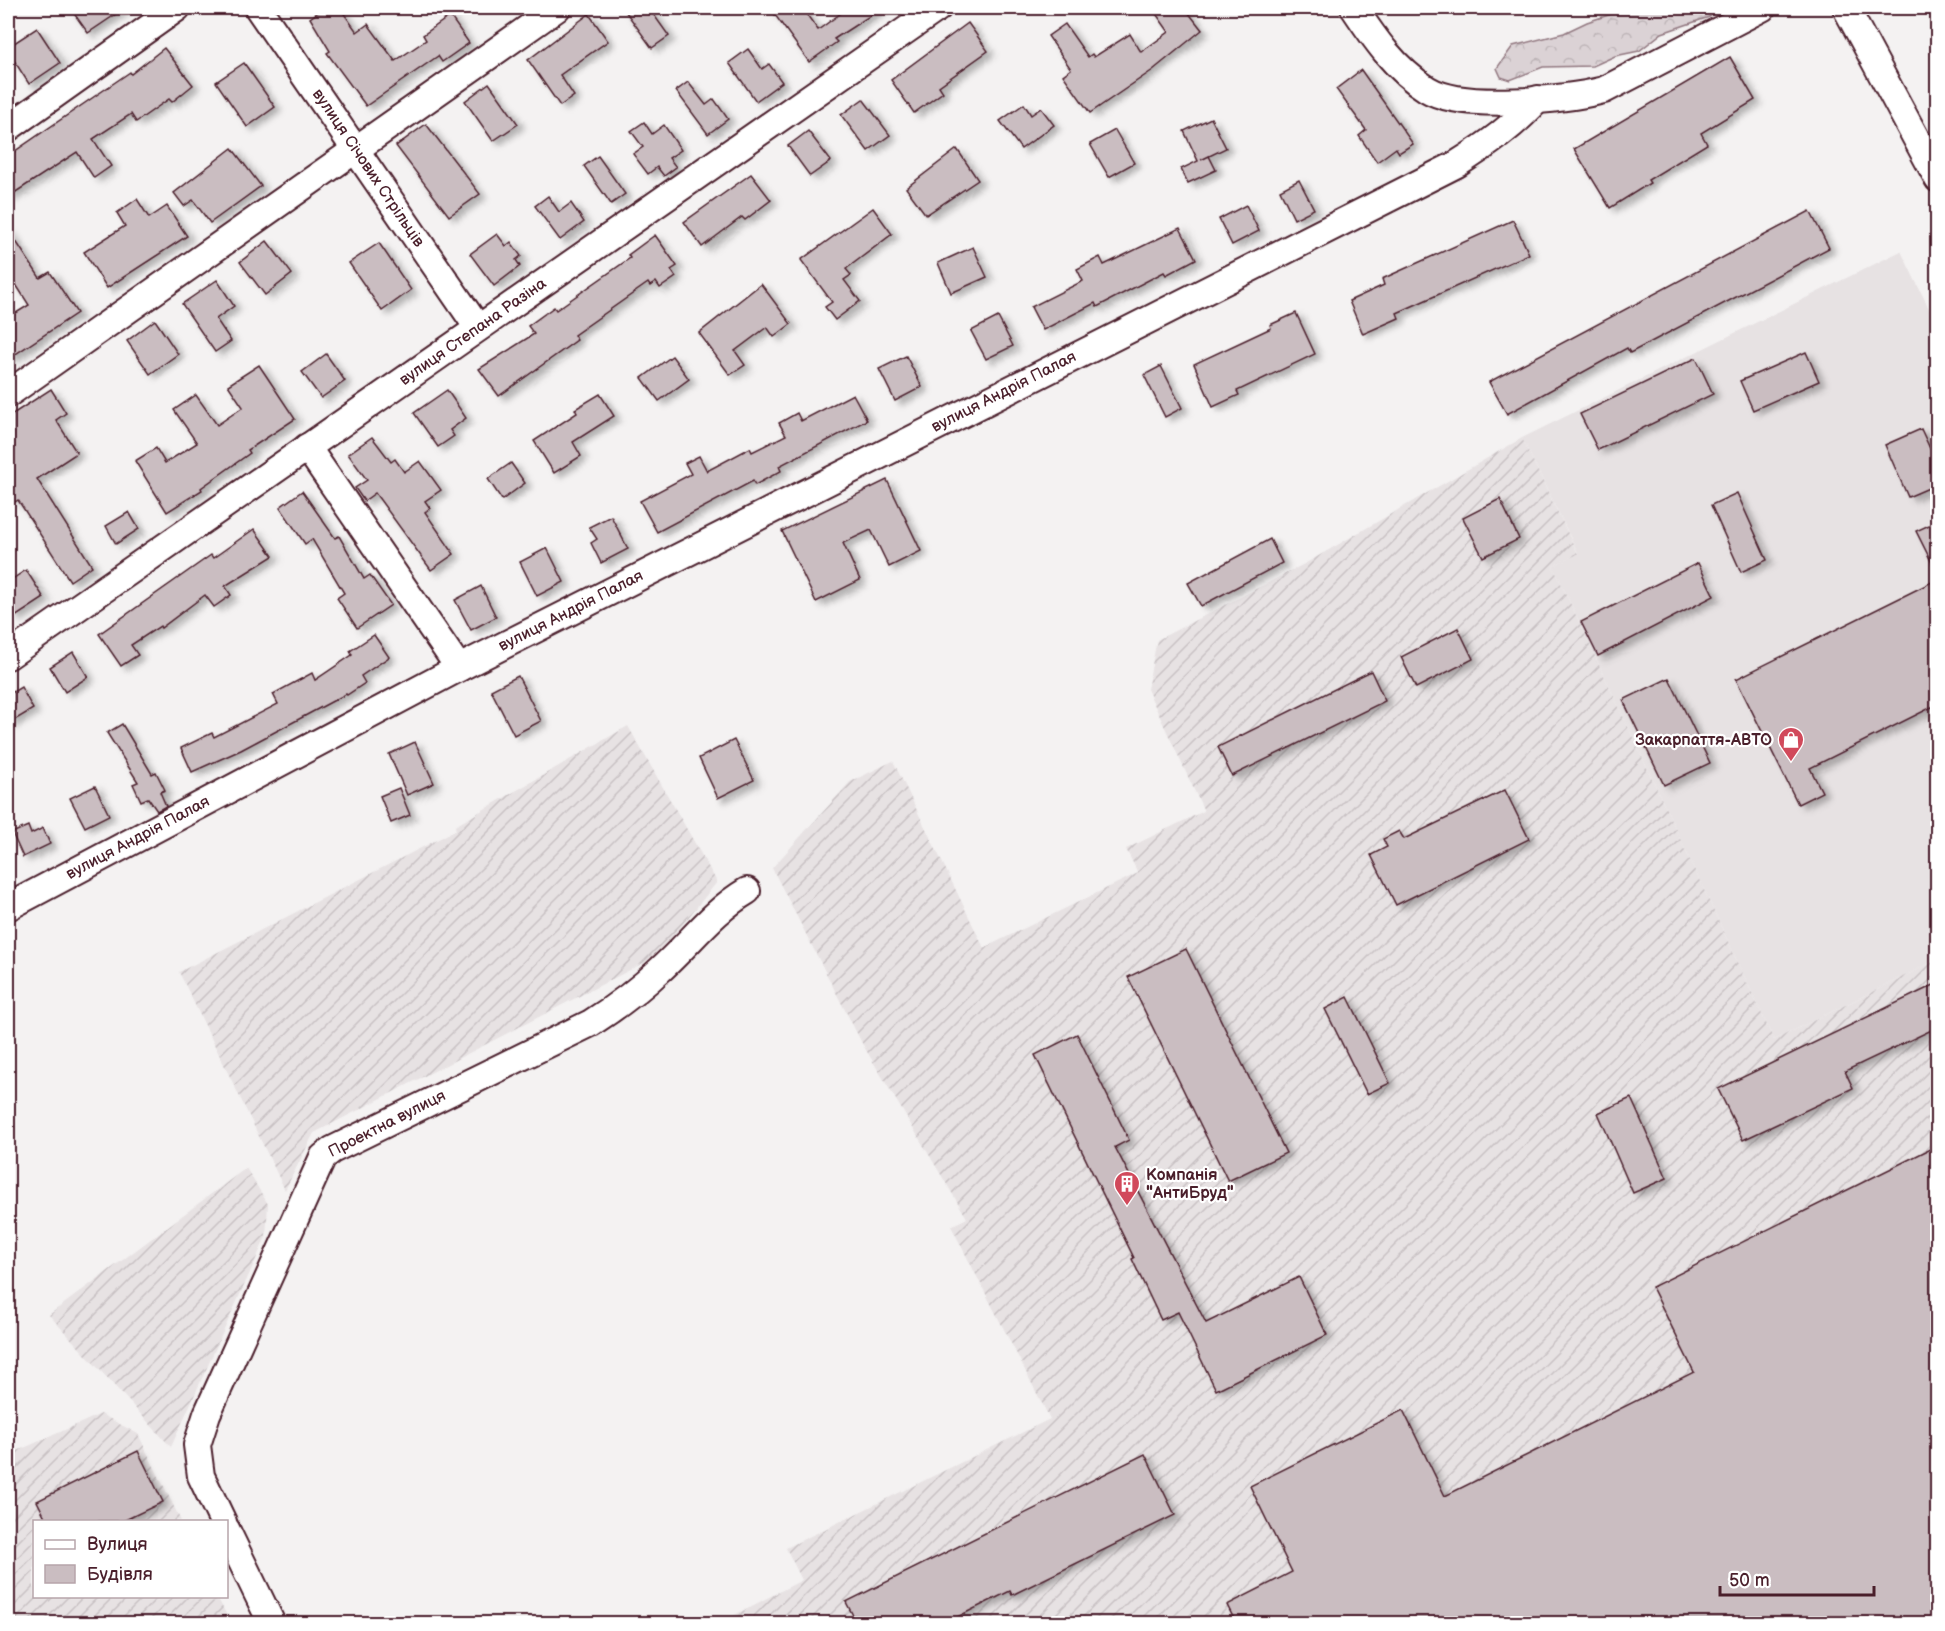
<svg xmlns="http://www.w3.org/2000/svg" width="1945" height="1631" font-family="'Balsamiq Sans',sans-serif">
<defs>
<pattern id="industrial-furrows" width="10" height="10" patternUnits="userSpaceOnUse" patternTransform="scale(1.5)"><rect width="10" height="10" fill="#e7e2e3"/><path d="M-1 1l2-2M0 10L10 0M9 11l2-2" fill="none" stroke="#c8c1c3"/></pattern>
<pattern id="forest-crowns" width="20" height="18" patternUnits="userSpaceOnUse" patternTransform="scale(1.5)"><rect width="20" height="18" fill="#dbd2d5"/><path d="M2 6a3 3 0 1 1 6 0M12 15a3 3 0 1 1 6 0" fill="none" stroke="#bdb4b7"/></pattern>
<filter id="shadow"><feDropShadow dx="6" dy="4" stdDeviation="3" flood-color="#0004"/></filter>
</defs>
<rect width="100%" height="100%" fill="#f4f2f2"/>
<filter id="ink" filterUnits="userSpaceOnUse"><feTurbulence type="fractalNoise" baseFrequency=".0167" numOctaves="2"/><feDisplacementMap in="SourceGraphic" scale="12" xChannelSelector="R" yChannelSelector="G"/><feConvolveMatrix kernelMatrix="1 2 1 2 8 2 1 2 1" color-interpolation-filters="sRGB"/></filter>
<g filter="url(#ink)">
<path fill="#e7e2e3" d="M1901,251L1937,325V960L1774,1040L1553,566L1578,553L1522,438Z"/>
<g fill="url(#industrial-furrows)">
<path d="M1522,438L1578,554L1553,566L1774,1040L1937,960V1623L717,1624L802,1580L786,1548L1050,1419L951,1226L967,1218L863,1045L772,868L850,782L893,761L984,948L1138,873L1126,849L1204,811L1147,689L1157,640L1308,562Z"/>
<path d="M628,726L717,882L657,956L314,1133L285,1190L179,972L456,830L455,826Z"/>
<path d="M246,1168L268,1204L266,1237L171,1447L49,1315Z"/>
<path d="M101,1414L138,1434L181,1521L34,1522V1596L217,1597L231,1623H8V1455Z"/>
</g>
<path fill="url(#forest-crowns)" stroke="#927880" stroke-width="1.5" d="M1630,8H1720L1709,17L1662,33L1639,51L1615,56L1593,66L1543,67L1510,80L1501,77L1497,68L1513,46L1564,33L1587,22Z"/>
<g fill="#cabdc1" stroke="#4a1f2b" stroke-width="1.5" filter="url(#shadow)">
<path d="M70,8H125L88,33Z"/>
<path d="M324,8H340L357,32L368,24L395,61L426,40L423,35L450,16L469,43L442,62L438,56L366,106L327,53L330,51L310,18Z"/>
<path d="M623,8H649L669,36L652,48Z"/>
<path d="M770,8H802L818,30L848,8H882L834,39L837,42L809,62Z"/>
<path d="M1152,8H1185L1202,30L1153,70L1090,113L1063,75L1071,69L1048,36L1065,24L1088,57L1092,54L1094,57L1130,34L1141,52L1169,32Z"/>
<path d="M589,14L608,41L560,75L574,96L560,106L528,60Z"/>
<path d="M968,23L988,51L939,86L943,92L914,113L891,80Z"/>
<path d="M37,28L60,63L29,84L8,51V47Z"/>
<path d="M164,48L193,85L172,102L169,99L136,122L131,114L93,139L111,166L94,178L77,152L8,197V156L130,72L131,74Z"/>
<path d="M748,49L762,69L769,64L782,82L756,101L729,63Z"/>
<path d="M1730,57L1755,100L1701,133L1707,144L1648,180L1650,183L1610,208L1574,149Z"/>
<path d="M244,63L275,107L247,127L216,82Z"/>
<path d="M1361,70L1413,144L1399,153L1396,148L1377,162L1359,136L1366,130L1336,89Z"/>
<path d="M688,82L706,105L714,99L728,119L708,134L676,91Z"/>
<path d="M489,83L518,124L493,141L465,101Z"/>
<path d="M863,99L890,135L868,151L841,115Z"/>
<path d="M1024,104L1031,115L1041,108L1054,125L1021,149L1000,121Z"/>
<path d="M1211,118L1226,148L1201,160L1209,156L1216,170L1188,183L1181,169L1198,161L1184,131Z"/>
<path d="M644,122L652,134L664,125L681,150L669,158L676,167L664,176L657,167L648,174L633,154L643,147L631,131Z"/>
<path d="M426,124L480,194L449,216L396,146Z"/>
<path d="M1115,130L1134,163L1109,177L1090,144Z"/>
<path d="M808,131L831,161L810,176L788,146Z"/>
<path d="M232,148L261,186L210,223L193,200L184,206L174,193Z"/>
<path d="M957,149L978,180L926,215L906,188Z"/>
<path d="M598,156L625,194L611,204L584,166Z"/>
<path d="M751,174L771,200L745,220L742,217L702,247L684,222Z"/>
<path d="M1299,180L1314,209L1294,219L1280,190Z"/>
<path d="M548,196L559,212L571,203L584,222L560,240L535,206Z"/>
<path d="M137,199L149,218L167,206L187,236L107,288L84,252L125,226L117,213Z"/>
<path d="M1246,205L1259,231L1232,245L1219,219Z"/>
<path d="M873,208L892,234L846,269L851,275L844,280L860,301L835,320L825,307L832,302L801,260Z"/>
<path d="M1810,211L1829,248L1630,353L1627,348L1507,414L1489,382Z"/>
<path d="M1513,220L1529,254L1397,313L1399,318L1363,334L1349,301L1384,285L1382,279Z"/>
<path d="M1180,228L1196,259L1166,275L1164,272L1097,307L1095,303L1043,330L1031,307L1083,281L1077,269L1100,257L1104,265Z"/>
<path d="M8,229L40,278L50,272L77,313L8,359V318L29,305L8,272Z"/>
<path d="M497,234L506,246L511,242L521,256L516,260L520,266L494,286L470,254Z"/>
<path d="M655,235L677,266L671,270L676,277L660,288L656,282L650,286L648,283L574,335L577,340L499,396L479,369L534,334L528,326L554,307L556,310L630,258L628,255Z"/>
<path d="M267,241L292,274L265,295L240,262Z"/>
<path d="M379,243L411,290L382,311L349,263Z"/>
<path d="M973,247L987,277L951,293L938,263Z"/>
<path d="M217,280L234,306L216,319L231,341L215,352L182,304Z"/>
<path d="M761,284L791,324L774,337L767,327L735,351L745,365L730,375L699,333Z"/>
<path d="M1296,313L1315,354L1237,391L1239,395L1213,407L1194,364L1271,328L1270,325Z"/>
<path d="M998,317L1013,346L986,359L971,331Z"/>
<path d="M155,320L178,354L150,374L127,341Z"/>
<path d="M1806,352L1819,381L1753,410L1740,381Z"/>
<path d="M326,354L345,381L321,398L302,372Z"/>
<path d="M672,356L689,379L659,401L642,378Z"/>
<path d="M906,356L922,387L895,401L879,369Z"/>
<path d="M1696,358L1713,394L1598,450L1580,414Z"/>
<path d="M259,365L295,419L248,450L250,453L201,488L202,490L167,512L135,461L156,448L165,463L197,443L174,410L196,395L217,425L243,407L228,385Z"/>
<path d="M1161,366L1182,408L1165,417L1144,375Z"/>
<path d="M51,389L66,413L56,420L77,453L37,479L92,566L70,581L18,500L15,502L8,491V417Z"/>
<path d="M447,390L466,418L450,430L454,436L438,447L414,413Z"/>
<path d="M600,394L614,416L573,442L581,456L554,473L534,441L577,413L575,409Z"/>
<path d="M853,394L867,420L779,466L781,471L755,485L753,481L657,532L640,501L691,474L685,463L699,456L707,471L750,448L752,452L786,435L779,423L797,413L801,421Z"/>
<path d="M1921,429L1938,466V484L1908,497L1885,445Z"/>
<path d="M372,437L391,462L395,459L404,472L420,461L441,490L425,501L430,508L425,512L454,554L431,570L375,493L364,501L355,488L367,480L348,454Z"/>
<path d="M511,463L525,483L502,500L488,479Z"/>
<path d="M887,480L921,551L889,567L871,530L843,543L860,580L816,602L782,531Z"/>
<path d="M302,491L335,538L339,536L364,579L370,575L391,605L357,628L337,598L344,593L312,539L305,544L280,507Z"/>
<path d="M1737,493L1767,560L1741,572L1711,505Z"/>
<path d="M1500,499L1519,539L1483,557L1463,518Z"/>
<path d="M129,512L139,529L116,544L106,526Z"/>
<path d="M611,516L628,549L601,563L591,543L597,539L589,527Z"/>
<path d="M1938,521V575L1916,531Z"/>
<path d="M254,529L273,556L225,586L231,595L214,607L205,595L161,628L160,626L131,645L138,655L121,666L99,634L211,555L213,558Z"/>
<path d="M1270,539L1282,563L1201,606L1188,583Z"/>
<path d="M547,548L564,582L537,596L520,562Z"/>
<path d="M1698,563L1714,596L1598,656L1581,622Z"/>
<path d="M26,570L44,598L15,617L8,606V582Z"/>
<path d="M1938,579V704L1810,768L1822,792L1798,804L1736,679Z"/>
<path d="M481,586L496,617L471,630L455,600Z"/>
<path d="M1458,628L1473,659L1416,688L1401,657Z"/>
<path d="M374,635L389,657L361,676L365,683L347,695L346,694L241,750L192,772L181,748L212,733L214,737L278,704L273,694L312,673L315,680L352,655L350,651Z"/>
<path d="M73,652L88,677L65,692L50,667Z"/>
<path d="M1371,671L1385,701L1232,776L1218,747Z"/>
<path d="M518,676L541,721L514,735L491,690Z"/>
<path d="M1669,678L1710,763L1664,785L1623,700Z"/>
<path d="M21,687L33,709L8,724V695Z"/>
<path d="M122,724L152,774L156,772L165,790L160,792L166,806L157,811L148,798L141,801L133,784L138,782L107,733Z"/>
<path d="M734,740L754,780L718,798L699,758Z"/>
<path d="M415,742L434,783L407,795L389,754Z"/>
<path d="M95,786L109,815L85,827L70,798Z"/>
<path d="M399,788L410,815L391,823L380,796Z"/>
<path d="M1505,790L1529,839L1396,905L1371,855L1387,847L1383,839L1399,831L1404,839Z"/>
<path d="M28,826L31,834L43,828L50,844L23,857L12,833Z"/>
<path d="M1186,949L1286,1153L1228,1181L1128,977Z"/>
<path d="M1938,983V1027L1845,1071L1853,1088L1743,1140L1718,1089Z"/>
<path d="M1348,997L1390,1083L1367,1094L1325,1009Z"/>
<path d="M1077,1034L1129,1140L1115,1147L1206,1323L1299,1277L1327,1335L1216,1390L1178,1312L1161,1320L1132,1259L1134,1258L1035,1055Z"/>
<path d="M1631,1098L1667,1178L1633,1193L1598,1113Z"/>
<path d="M1938,1145V1623H1236L1227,1605L1292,1572L1250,1486L1403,1410L1445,1496L1694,1372L1652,1287Z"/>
<path d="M138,1451L163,1502L123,1521H47L37,1501Z"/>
<path d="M1145,1454L1175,1515L1012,1595L1010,1591L945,1623H857L846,1602Z"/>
</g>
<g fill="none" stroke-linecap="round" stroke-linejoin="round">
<defs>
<g id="minor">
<path d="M258,8L478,328"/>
<path d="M1354,8C1374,38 1395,69 1427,89C1463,111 1564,100 1604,90L1762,8"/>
<path d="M1846,8L1938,179"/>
<path d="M8,128L177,8"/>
<path d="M8,394L557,8"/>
<path d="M307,447L459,668"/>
<path d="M8,656L938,8"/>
<path d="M8,907L459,668L1457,164C1487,145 1514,126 1538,99"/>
<path d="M223,1522L201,1476L197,1445L207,1414L323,1157L332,1150L591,1023C616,1007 640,989 661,969C690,943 713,911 747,891"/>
<path d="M226,1529L272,1624"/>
</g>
</defs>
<use href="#minor" stroke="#4a1f2b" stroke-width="30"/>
<use href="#minor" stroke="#fff" stroke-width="26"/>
</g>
</g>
<defs>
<symbol id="shop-pin" viewBox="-11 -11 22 30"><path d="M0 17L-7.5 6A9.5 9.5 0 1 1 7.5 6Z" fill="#d1495b" stroke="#fff"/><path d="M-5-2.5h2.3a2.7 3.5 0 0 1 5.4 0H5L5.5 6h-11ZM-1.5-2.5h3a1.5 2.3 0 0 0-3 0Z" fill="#fff"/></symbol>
<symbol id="building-pin" viewBox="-11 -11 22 30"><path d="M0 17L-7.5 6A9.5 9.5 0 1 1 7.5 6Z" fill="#d1495b" stroke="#fff"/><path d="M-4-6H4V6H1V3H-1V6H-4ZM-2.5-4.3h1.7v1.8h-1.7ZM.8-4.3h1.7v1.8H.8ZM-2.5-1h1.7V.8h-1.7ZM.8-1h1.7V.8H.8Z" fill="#fff"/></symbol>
</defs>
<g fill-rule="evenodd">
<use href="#shop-pin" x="1776" y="725" width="30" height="40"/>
<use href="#building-pin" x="1112" y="1169" width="30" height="40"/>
</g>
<g text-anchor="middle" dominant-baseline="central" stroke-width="4.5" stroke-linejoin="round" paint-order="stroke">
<g font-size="16" fill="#4a1f2b" stroke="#fff">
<text transform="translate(368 168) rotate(56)">вулиця Січових Стрільців</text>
<text transform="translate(473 332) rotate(-35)">вулиця Степана Разіна</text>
<text transform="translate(1004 392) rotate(-27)">вулиця Андрія Палая</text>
<text transform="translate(571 611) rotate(-27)">вулиця Андрія Палая</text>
<text transform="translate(138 838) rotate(-28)">вулиця Андрія Палая</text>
<text transform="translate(387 1124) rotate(-27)">Проектна вулиця</text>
</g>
<g font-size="16" font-weight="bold" fill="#4a1f2b" stroke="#fff" text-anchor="end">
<text x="1772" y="740">Закарпаття-АВТО</text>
<text x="1146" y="1175" text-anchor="start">Компанія<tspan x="1146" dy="18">"АнтиБруд"</tspan></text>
</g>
</g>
<rect width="1945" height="1631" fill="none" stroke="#fff" stroke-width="30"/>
<rect x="15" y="15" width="1915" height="1601" fill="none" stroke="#4a1f2b" stroke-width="2" filter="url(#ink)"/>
<rect x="33" y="1520" width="195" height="78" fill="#ffffff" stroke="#b7a5aa" stroke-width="1.5"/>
<rect x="45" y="1540" width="30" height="9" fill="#ffffff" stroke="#b7a5aa" stroke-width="1.5"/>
<text x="87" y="1550" font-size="18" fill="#4a1f2b">Вулиця</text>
<rect x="45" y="1565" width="30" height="18" fill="#cabdc1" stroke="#b7a5aa" stroke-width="1.5"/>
<text x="87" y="1580" font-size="18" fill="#4a1f2b">Будівля</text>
<path d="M1720 1586v9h154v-9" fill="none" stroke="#4a1f2b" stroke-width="3"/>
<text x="1729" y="1586" font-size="18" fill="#4a1f2b" stroke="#ffffff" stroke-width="4.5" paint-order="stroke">50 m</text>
</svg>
